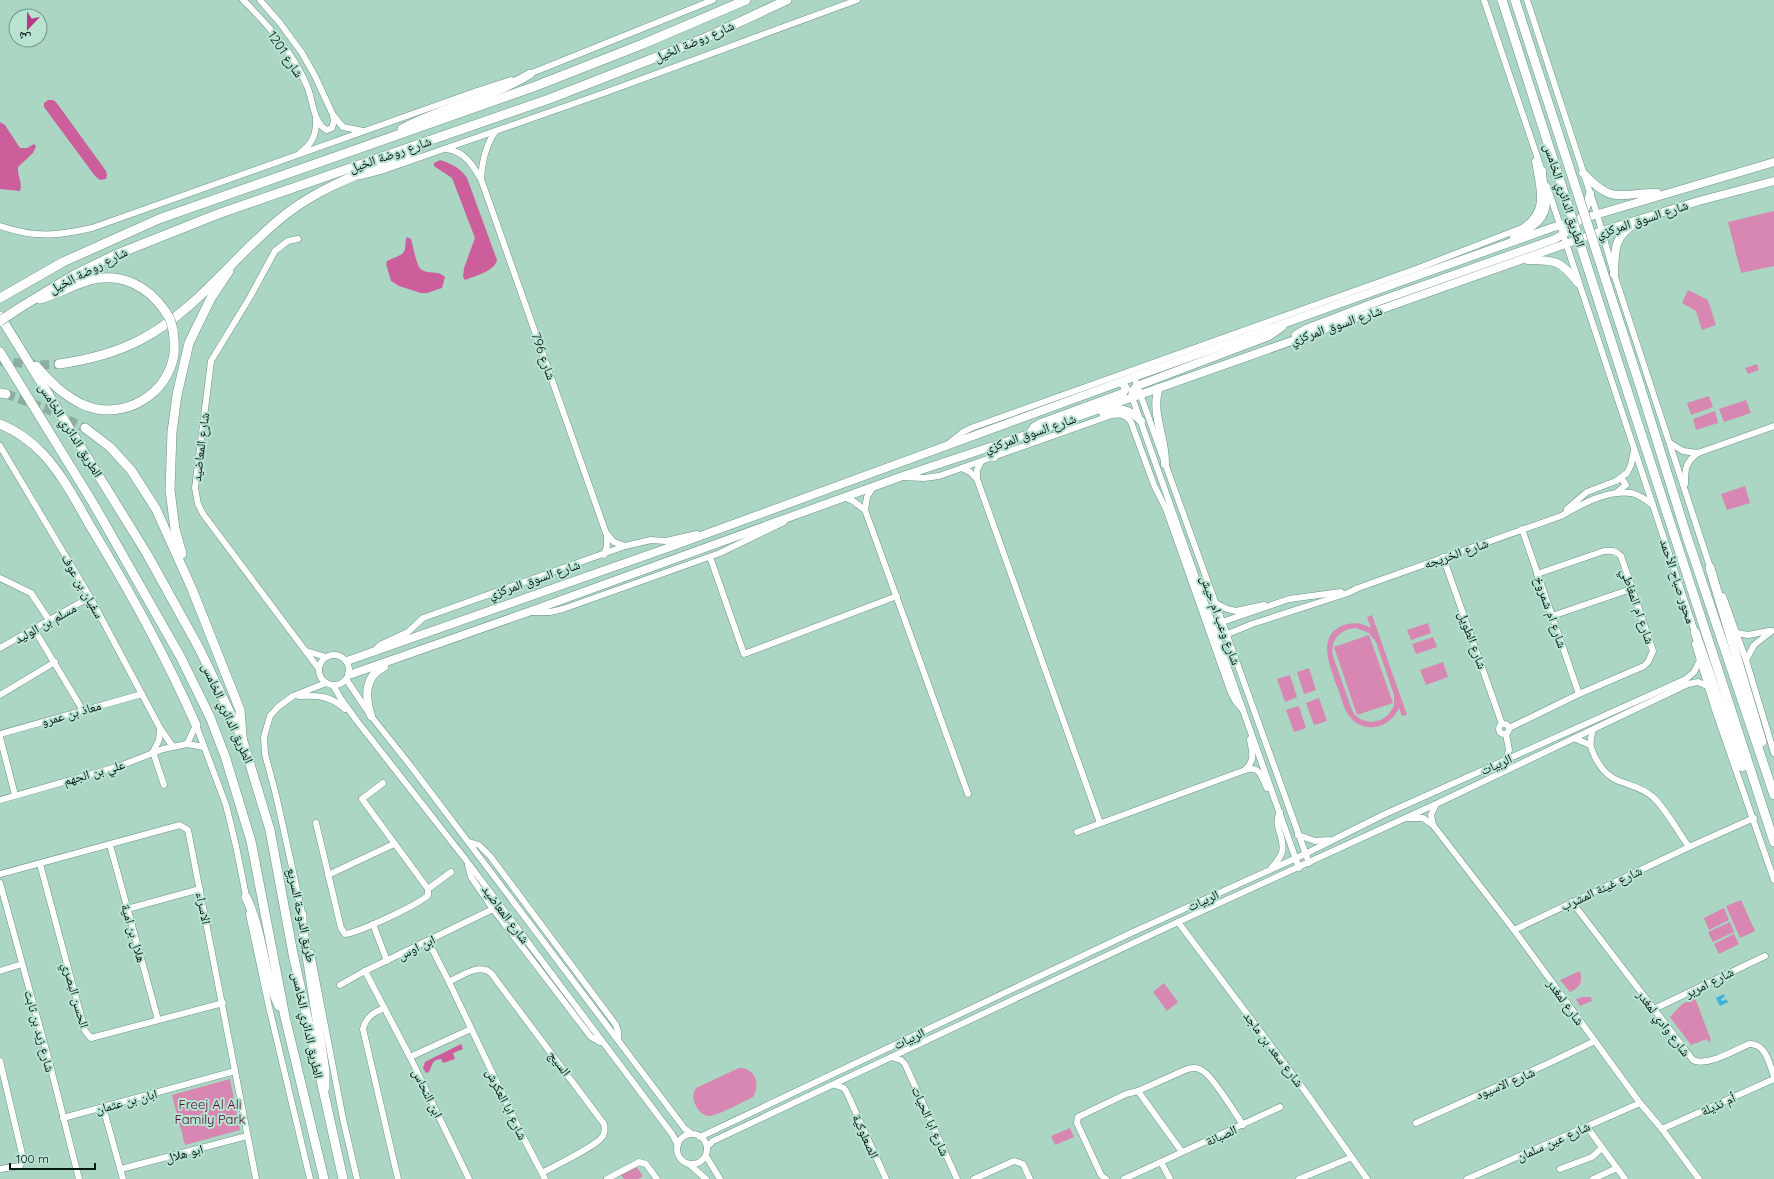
<svg xmlns="http://www.w3.org/2000/svg" width="1774" height="1179" font-family="Quicksand,'Noto Naskh Arabic',sans-serif">
<rect width="100%" height="100%" fill="#acd6c4"/>
<g fill="#d787b1" fill-rule="evenodd">
<path d="M1774,211V266L1741,273L1728,222Z"/>
<path d="M1688,290L1708,300L1716,325L1702,330L1696,311L1682,303Z"/>
<path d="M1757,364L1759,370L1748,374L1745,368Z"/>
<path d="M1709,396L1713,407L1691,415L1687,403Z"/>
<path d="M1746,400L1751,413L1724,422L1719,409Z"/>
<path d="M1715,411L1718,423L1696,430L1693,419Z"/>
<path d="M1745,486L1750,503L1727,510L1721,494Z"/>
<path d="M1372,615L1407,715L1402,716L1399,708C1390,728 1365,735 1350,717C1344,710 1341,697 1338,689C1331,669 1315,635 1344,625C1354,622 1362,623 1371,628L1367,617ZM1356,628L1369,633L1376,642L1394,695V706L1388,715L1381,720L1371,722L1362,720L1355,715L1352,710L1333,656C1330,640 1340,629 1356,628Z"/>
<path d="M1428,623L1431,633L1411,640L1407,630Z"/>
<path d="M1369,635L1393,703L1357,715L1334,647Z"/>
<path d="M1433,637L1437,647L1416,654L1412,644Z"/>
<path d="M1443,662L1448,677L1426,685L1420,670Z"/>
<path d="M1309,668L1316,690L1304,694L1297,672Z"/>
<path d="M1290,675L1297,697L1285,702L1277,679Z"/>
<path d="M1319,698L1327,721L1314,725L1306,703Z"/>
<path d="M1299,706L1306,728L1294,732L1286,710Z"/>
<path d="M1741,900L1755,931L1740,938L1726,906Z"/>
<path d="M1724,908L1729,920L1709,930L1704,918Z"/>
<path d="M1730,922L1734,932L1713,942L1708,932Z"/>
<path d="M1734,934L1739,944L1719,954L1714,944Z"/>
<path d="M1580,971C1583,982 1580,988 1570,992L1560,980Z"/>
<path d="M1164,983L1178,1002L1167,1011L1153,992Z"/>
<path d="M1583,997H1591L1592,1001L1580,1006L1576,999Z"/>
<path d="M1695,998L1711,1040L1708,1042L1707,1039L1691,1045L1670,1017L1682,1004Z"/>
<path d="M739,1068C755,1067 761,1085 753,1097C744,1101 717,1116 710,1116C704,1116 698,1111 696,1106C693,1100 692,1094 696,1088Z"/>
<path d="M230,1079L240,1130L185,1145L172,1095Z"/>
<path d="M1070,1128L1074,1137L1055,1145L1051,1136Z"/>
<path d="M636,1166L643,1176L638,1179H624L621,1175Z"/>
</g>
<g fill="#cb5e9b">
<path d="M48,100H53L56,102L106,171L107,175L106,179L100,180L95,176L44,107V103Z"/>
<path d="M0,122L5,125L20,148H27L34,144L36,146L33,153L18,167C17,176 23,183 20,191L0,189Z"/>
<path d="M440,160C450,163 461,168 467,178L497,260C495,271 475,276 465,280L463,277L464,268L475,238L452,178L434,166V163Z"/>
<path d="M407,237L411,239C413,246 416,262 419,267C425,276 438,269 445,277L442,288L427,293H421L399,286L391,281L386,264L387,261C392,258 399,257 403,253C407,249 404,242 407,237Z"/>
<path d="M461,1044L463,1049L453,1053L455,1059L443,1063L441,1059C431,1060 433,1065 429,1072L426,1073L423,1068L425,1062Z"/>
</g>
<path fill="#38b2e0" d="M1724,994L1725,997L1722,998L1721,1000L1723,1001L1726,999L1728,1002L1720,1006L1716,998Z"/>
<g fill="none" stroke-linecap="round" stroke-linejoin="round">
<g stroke="#8bb0a0" stroke-width="9" stroke-dasharray="9 4.5" stroke-linecap="butt">
<path d="M0,361L39,365L59,364"/>
<path d="M6,394L47,409L85,428"/>
</g>
<defs>
<g id="minor">
<path d="M243,0C268,25 294,54 307,86C313,99 313,124 327,130L332,128L334,121L333,115"/>
<path d="M260,0L280,23L302,53L315,76L333,115L343,127L363,131"/>
<path d="M1484,0L1543,174"/>
<path d="M1527,0L1597,214L1614,274L1711,570"/>
<path d="M527,75L713,0"/>
<path d="M447,149C465,152 472,164 481,179L606,533L614,542L625,546"/>
<path d="M300,153C312,144 317,134 316,118"/>
<path d="M361,176L384,170L604,93L857,0"/>
<path d="M481,179C482,163 486,145 495,132"/>
<path d="M1547,186L1695,632V635"/>
<path d="M0,226C36,238 56,236 92,228L477,91L511,80"/>
<path d="M298,239L288,241L275,251L250,297L211,361L195,488L198,504L203,514L319,669"/>
<path d="M1134,377L1309,863"/>
<path d="M1132,397L1299,868"/>
<path d="M1670,443L1683,451L1698,453L1774,426"/>
<path d="M948,444L963,432L971,428L1416,269L1522,228C1549,210 1539,189 1535,161"/>
<path d="M0,446L90,597L160,728L173,747"/>
<path d="M981,462L977,470V479L1100,823"/>
<path d="M962,468L970,472L977,479"/>
<path d="M902,477L924,478L939,476L1109,416C1119,413 1125,414 1131,422L1154,485L1166,509L1231,693L1236,702L1243,710"/>
<path d="M1685,484C1685,470 1685,462 1698,453"/>
<path d="M873,487L867,497L865,510L968,794"/>
<path d="M1617,492L1626,485L1621,478"/>
<path d="M844,497L853,501L865,510"/>
<path d="M1567,509L1587,492L1616,481L1627,473L1631,465L1634,451"/>
<path d="M1522,529L1579,694"/>
<path d="M604,555L607,546V534"/>
<path d="M710,557L744,654L897,596"/>
<path d="M1443,557L1502,724"/>
<path d="M0,578L31,593L49,620"/>
<path d="M1723,596L1746,660L1774,753"/>
<path d="M1215,603L1227,609L1236,611L1264,605"/>
<path d="M532,612H550L563,609L720,553L784,522"/>
<path d="M1552,616L1631,589"/>
<path d="M1219,623L1289,599L1341,592"/>
<path d="M34,629L82,709"/>
<path d="M1737,633L1748,635L1769,631"/>
<path d="M1218,638L1252,624L1348,593L1358,588L1561,516C1580,505 1608,489 1631,493C1639,494 1647,501 1653,505"/>
<path d="M1695,644L1714,707L1774,880"/>
<path d="M0,648L90,597"/>
<path d="M375,650L380,645L408,632L423,618L625,546L651,540L666,541L697,534"/>
<path d="M306,651L326,657"/>
<circle cx="334" cy="670" r="15"/>
<path d="M1746,660L1754,645L1772,631"/>
<path d="M346,679L371,716L410,765L685,1129L692,1134"/>
<path d="M333,685L341,699L357,721L466,860L672,1134L678,1145"/>
<path d="M0,695L55,662"/>
<path d="M299,696C318,695 331,696 345,709"/>
<circle cx="1504" cy="729" r="5"/>
<path d="M196,725L226,805L236,846L247,901"/>
<path d="M160,728L159,740L153,752L164,785"/>
<path d="M1509,728L1579,694L1644,666L1648,662L1653,651L1621,556C1616,551 1612,550 1604,551L1537,574"/>
<path d="M1593,730C1589,744 1590,747 1596,759C1612,789 1632,779 1653,797C1666,809 1678,832 1689,847"/>
<path d="M0,734L142,694"/>
<path d="M1506,734L1509,750L1506,760"/>
<path d="M0,737L15,795"/>
<path d="M1574,738L1590,745"/>
<path d="M187,744L196,725"/>
<path d="M1245,770C1256,760 1252,752 1250,739"/>
<path d="M0,800L120,766L163,749L187,744L204,747"/>
<path d="M1408,818H1423L1433,825L1514,930L1640,1103L1662,1129L1699,1179"/>
<path d="M316,823L341,928L345,934C358,933 420,904 428,895V889L362,799L383,783"/>
<path d="M1433,825L1431,815L1436,804"/>
<path d="M1077,832L1248,769C1261,767 1262,779 1267,788"/>
<path d="M1298,835L1315,841L1329,840"/>
<path d="M469,842L479,845L490,856L616,1025L618,1032V1040"/>
<path d="M110,845L158,1020"/>
<path d="M40,864L85,1031L91,1038L223,1003"/>
<path d="M468,865L471,877L493,909L591,1037L600,1042"/>
<path d="M1272,867C1276,863 1280,858 1282,852C1286,837 1272,826 1280,812"/>
<path d="M0,874L180,825L188,830L256,1179"/>
<path d="M328,875L394,844"/>
<path d="M0,883L48,1057L79,1179"/>
<path d="M428,889L451,872"/>
<path d="M1572,902L1693,1060C1707,1067 1735,1050 1749,1044C1766,1043 1769,1064 1774,1076"/>
<path d="M127,909L200,889"/>
<path d="M249,914L269,1007L310,1179"/>
<path d="M303,917L276,795L265,754L264,737L270,716L278,707L293,696L326,683"/>
<path d="M1178,922L1305,1091L1367,1179"/>
<path d="M373,924L387,961"/>
<path d="M1514,930L1689,847L1754,818"/>
<path d="M428,941L449,982L520,1131L545,1179"/>
<path d="M311,953L343,1119L357,1179"/>
<path d="M0,971L22,964"/>
<path d="M365,971L410,1057L469,1179"/>
<path d="M449,982C461,976 479,963 491,973L604,1124C605,1128 605,1132 603,1136C597,1146 554,1166 542,1173"/>
<path d="M340,985L365,971L493,909"/>
<path d="M384,1008C373,1013 366,1017 363,1029L398,1179"/>
<path d="M1654,1009L1765,956"/>
<path d="M410,1057L471,1029"/>
<path d="M891,1057L901,1060L905,1064L957,1179"/>
<path d="M0,1061L23,1158L20,1166L0,1169"/>
<path d="M835,1085L844,1088L847,1093L886,1179"/>
<path d="M1138,1091L1182,1152"/>
<path d="M103,1107L123,1179"/>
<path d="M63,1118L235,1071"/>
<path d="M1416,1123L1547,1064L1595,1041"/>
<path d="M1587,1127L1625,1179"/>
<path d="M1662,1129L1774,1079"/>
<circle cx="692" cy="1149" r="15"/>
<path d="M700,1137L1131,933L1305,854L1383,815L1686,679L1694,672L1700,660"/>
<path d="M707,1147L713,1141L1178,922L1436,804L1688,684L1698,682L1707,686"/>
<path d="M706,1156L720,1179"/>
<path d="M1161,1162L1170,1179"/>
<path d="M689,1164L706,1179"/>
<path d="M121,1169L247,1136"/>
<path d="M1560,1169L1592,1157L1602,1148"/>
<path d="M607,1179L639,1162L646,1164L657,1179"/>
<path d="M974,1179L1014,1161L1023,1164L1030,1179"/>
<path d="M1106,1179L1101,1175L1077,1123L1078,1117L1126,1094L1138,1091L1185,1070C1192,1067 1197,1067 1203,1071C1213,1077 1235,1113 1243,1125"/>
<path d="M1124,1179L1280,1107"/>
<path d="M1299,1179L1350,1158"/>
<path d="M1467,1179L1640,1103"/>
<path d="M1593,1179L1617,1168"/>
</g>
<g id="major">
<path d="M1583,173C1613,205 1618,193 1657,193"/>
<path d="M1514,237C1530,228 1547,221 1546,199C1545,190 1542,181 1542,171"/>
<path d="M1528,260C1557,260 1561,261 1578,283"/>
<path d="M1614,274C1615,250 1613,237 1636,223"/>
<path d="M1296,335L1306,329L1379,301L1555,239C1576,228 1585,217 1590,194"/>
<path d="M1159,388C1150,411 1166,439 1165,464"/>
<path d="M1132,397L1133,391L1137,386L1269,336L1282,327"/>
<path d="M1103,413C1121,407 1128,408 1141,421"/>
<path d="M1029,434L1034,427L1041,423L1123,393L1126,388L1121,382"/>
<path d="M994,457L1001,443"/>
<path d="M347,661L676,545L1134,377L1551,228L1774,162"/>
<path d="M349,675L531,611L900,477L1029,434L1602,231L1699,201L1774,181"/>
<path d="M371,716C365,698 364,676 384,667"/>
</g>
<g id="highway">
<path d="M402,129C444,107 490,98 530,74"/>
<path d="M0,298L63,262L159,219L536,86L643,44L746,0"/>
<path d="M40,299C57,294 73,285 90,280C121,272 148,286 165,311"/>
<path d="M21,307L74,275L115,255L218,214L549,99L703,39L787,0"/>
<path d="M0,316L147,554L199,648L242,738L270,830L293,954L343,1179"/>
<path d="M0,352L93,503L180,656L210,717L225,756L251,841L285,1017L324,1179"/>
<path d="M59,364C87,360 115,353 140,340C198,310 236,253 286,214C322,186 367,171 408,154L418,148"/>
<path d="M36,366C50,382 65,397 86,406C124,420 168,395 174,354C175,346 174,338 173,330"/>
<path d="M1640,386L1687,537L1774,795"/>
<path d="M1627,390L1774,842"/>
<path d="M0,393L6,394"/>
<path d="M0,424C17,431 32,442 44,455C64,477 78,505 92,529C131,593 166,657 196,725"/>
<path d="M85,428L110,447L131,470L156,509L192,589L240,710L242,736"/>
<path d="M182,554L175,529L170,490L172,432L177,395L189,343L211,298L229,271"/>
<path d="M1710,568L1762,742"/>
<path d="M1695,632L1742,767"/>
<path d="M246,897C263,932 263,974 279,1006"/>
<path d="M302,915V924L325,1071V1088"/>
</g>
</defs>
<use href="#minor" stroke="#6d9484" stroke-width="7"/>
<use href="#major" stroke="#6d9484" stroke-width="9"/>
<use href="#highway" stroke="#6d9484" stroke-width="10"/>
<use href="#minor" stroke="#fff" stroke-width="6"/>
<use href="#major" stroke="#fff" stroke-width="8"/>
<use href="#highway" stroke="#fff" stroke-width="9"/>
<defs>
<g id="highway-bridge">
<path d="M1502,0L1627,390"/>
<path d="M1515,0L1640,386"/>
<path d="M165,311L170,319L173,330"/>
<path d="M0,321L21,307"/>
</g>
</defs>
<use href="#highway-bridge" stroke="#6d9484" stroke-width="10" stroke-linecap="butt"/>
<use href="#highway-bridge" stroke="#fff" stroke-width="9"/>
</g>
<g text-anchor="middle" dominant-baseline="central" stroke-width="4" stroke-linejoin="round" paint-order="stroke">
<g font-size="13" fill="#081812" stroke="#b9e3d1">
<text transform="translate(694 41) rotate(-23)">شارع روضة الخيل</text>
<text transform="translate(286 54) rotate(56)">شارع 1201</text>
<text transform="translate(390 154) rotate(-19)">شارع روضة الخيل</text>
<text transform="translate(1565 195) rotate(72)">الطريق الدائري الخامس</text>
<text transform="translate(1642 219) rotate(-18)">شارع السوق المركزي</text>
<text transform="translate(88 270) rotate(-27)">شارع روضة الخيل</text>
<text transform="translate(1336 325) rotate(-19)">شارع السوق المركزي</text>
<text transform="translate(544 356) rotate(70)">شارع 796</text>
<text transform="translate(71 430) rotate(58)">الطريق الدائري الخامس</text>
<text transform="translate(1030 433) rotate(-19)">شارع السوق المركزي</text>
<text transform="translate(200 447) rotate(-83)">شارع المعاضيد</text>
<text transform="translate(1456 553) rotate(-19)">شارع الخريجه</text>
<text transform="translate(534 579) rotate(-19)">شارع السوق المركزي</text>
<text transform="translate(1678 581) rotate(72)">محور صباح الأحمد</text>
<text transform="translate(83 586) rotate(60)">سفيان بن عوف</text>
<text transform="translate(1638 606) rotate(71)">شارع ام المغاطي</text>
<text transform="translate(1551 612) rotate(71)">شارع ام شمروخ</text>
<text transform="translate(1221 620) rotate(70)">شارع وعب ام حيش</text>
<text transform="translate(45 623) rotate(-29)">مسلم بن الوليد</text>
<text transform="translate(1473 640) rotate(70)">شارع الطويل</text>
<text transform="translate(71 713) rotate(-16)">معاذ بن عمرو</text>
<text transform="translate(228 713) rotate(66)">الطريق الدائري الخامس</text>
<text transform="translate(1496 764) rotate(-24)">الربيات</text>
<text transform="translate(94 772) rotate(-16)">علي بن الجهم</text>
<text transform="translate(1601 888) rotate(-25)">شارع غينة المشرب</text>
<text transform="translate(1203 900) rotate(-25)">الربيات</text>
<text transform="translate(204 908) rotate(79)">الاسراء</text>
<text transform="translate(506 914) rotate(53)">شارع المعاضيد</text>
<text transform="translate(302 915) rotate(78)">طريق الدوحة السريع</text>
<text transform="translate(134 933) rotate(74)">هلال بن امية</text>
<text transform="translate(416 947) rotate(-26)">ابن اوس</text>
<text transform="translate(1709 982) rotate(-26)">شارع امرير</text>
<text transform="translate(76 995) rotate(74)">الحسن البصري</text>
<text transform="translate(1566 1002) rotate(54)">شارع لمغدر</text>
<text transform="translate(1664 1023) rotate(53)">شارع وادي لمغدر</text>
<text transform="translate(308 1025) rotate(78)">الطريق الدائري الخامس</text>
<text transform="translate(40 1031) rotate(75)">شارع زيد بن ثابت</text>
<text transform="translate(909 1038) rotate(-26)">الربيات</text>
<text transform="translate(1274 1049) rotate(53)">شارع سعد بن ماجد</text>
<text transform="translate(560 1063) rotate(53)">السيج</text>
<text transform="translate(1505 1083) rotate(-23)">شارع الاسيود</text>
<text transform="translate(428 1093) rotate(64)">ابن النحاس</text>
<text transform="translate(126 1101) rotate(-15)">ابان بن عثمان</text>
<text transform="translate(507 1104) rotate(64)">شارع ابا العكرش</text>
<text transform="translate(1718 1104) rotate(-24)">أم نذيلة</text>
<text transform="translate(931 1121) rotate(66)">شارع ابا الحيات</text>
<text transform="translate(1221 1135) rotate(-24)">الصبانة</text>
<text transform="translate(866 1136) rotate(66)">الصعلوكية</text>
<text transform="translate(1553 1141) rotate(-24)">شارع عين سلمان</text>
<text transform="translate(184 1153) rotate(-15)">ابو هلال</text>
</g>
<g font-size="13" fill="#4d0633" stroke="#b9e3d1">
<text x="210" y="1104">Freej Al Ali<tspan x="210" dy="15">Family Park</tspan></text>
</g>
</g>
<g transform="translate(28 28) rotate(202)"><circle r="19" fill="#b9e3d1" stroke="#729285"/>
<path d="M0-3L7 15L0 10L-7 15Z" fill="#b73884"/>
<text y="-6" font-size="11" font-weight="bold" text-anchor="middle" fill="#081812">ش</text>
</g>
<path d="M10 1163v6h85v-6" fill="none" stroke="#081812" stroke-width="2"/>
<text x="16" y="1163" font-size="12" fill="#081812" stroke="#b9e3d1" stroke-width="3" paint-order="stroke">100 m</text>
</svg>
